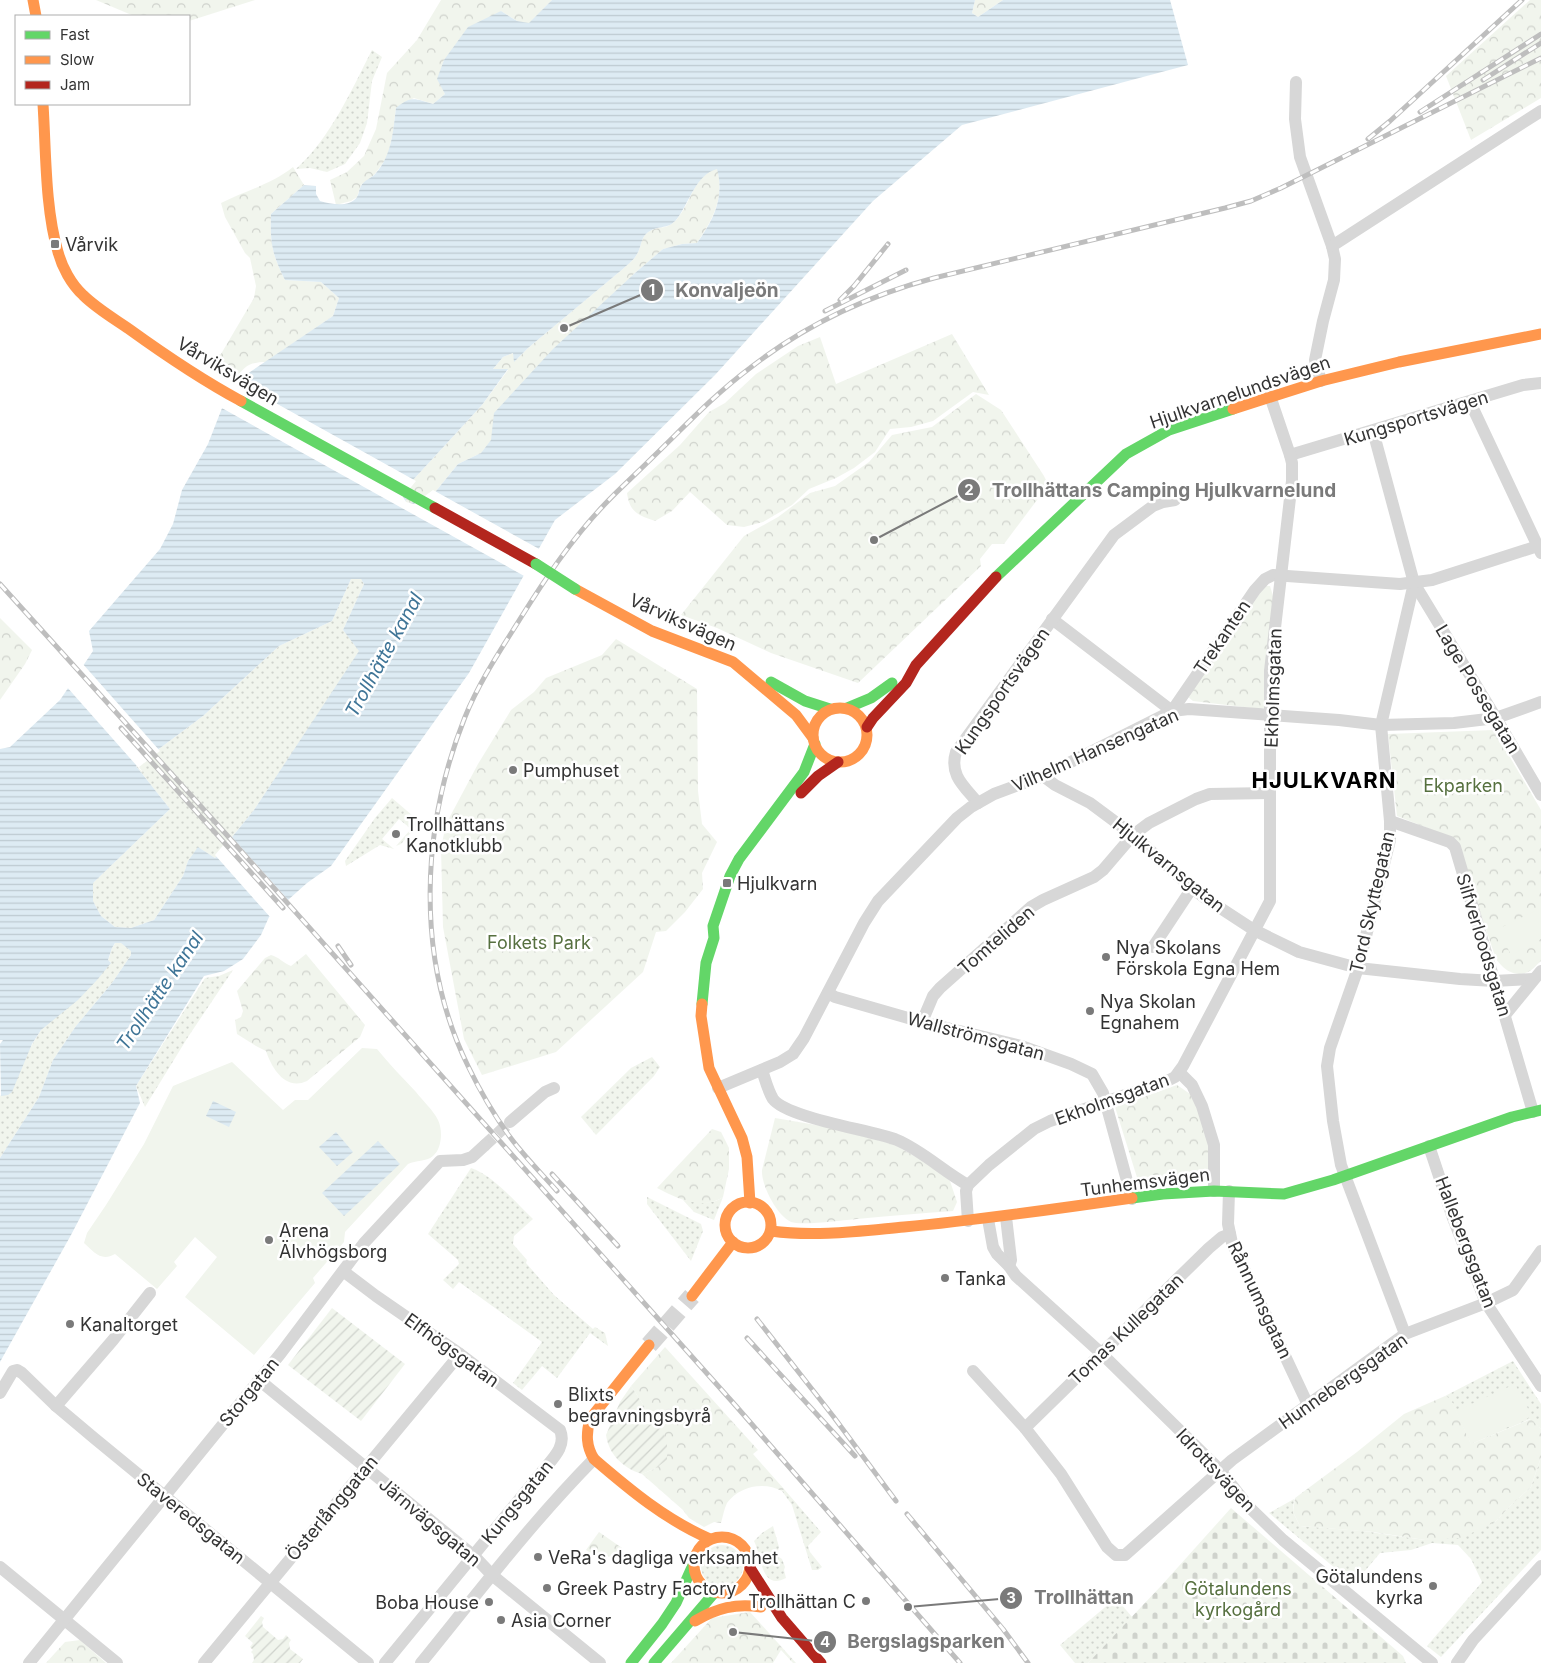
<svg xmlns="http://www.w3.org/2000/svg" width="1541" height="1663" font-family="Inter,sans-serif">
<defs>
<pattern id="grass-dots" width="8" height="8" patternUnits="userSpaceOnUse" patternTransform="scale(1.25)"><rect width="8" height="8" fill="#f1f5ed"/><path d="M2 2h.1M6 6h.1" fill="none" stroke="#cfd2cc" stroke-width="1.8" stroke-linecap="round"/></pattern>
<pattern id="forest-crowns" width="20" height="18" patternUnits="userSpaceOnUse" patternTransform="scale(1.25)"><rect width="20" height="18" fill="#f1f5ed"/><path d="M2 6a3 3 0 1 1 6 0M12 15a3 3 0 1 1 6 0" fill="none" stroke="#cfd2cc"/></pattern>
<pattern id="cemetery-stones" width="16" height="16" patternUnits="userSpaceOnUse" patternTransform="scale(1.25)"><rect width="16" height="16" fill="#f1f5ed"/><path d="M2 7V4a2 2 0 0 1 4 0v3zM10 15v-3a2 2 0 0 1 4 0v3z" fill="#cfd2cc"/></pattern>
<pattern id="garden-furrows" width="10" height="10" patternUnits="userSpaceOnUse" patternTransform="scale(1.25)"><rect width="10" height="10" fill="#f1f5ed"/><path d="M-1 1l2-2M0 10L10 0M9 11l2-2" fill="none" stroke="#cfd2cc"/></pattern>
<pattern id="water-rules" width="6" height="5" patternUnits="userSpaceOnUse" patternTransform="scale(1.25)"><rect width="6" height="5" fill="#ddebf3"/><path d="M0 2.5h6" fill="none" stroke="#becad1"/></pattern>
</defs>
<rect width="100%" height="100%" fill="#fff"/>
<g fill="url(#grass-dots)">
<path d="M372,50L382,57L372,81L367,123L360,143L345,164L327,172L310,168L296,169C331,137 351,91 372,50Z"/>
<path d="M351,579H361L364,584L343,630L360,651L254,810L215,858L199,848L188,861L183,876L154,920L131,928L115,927L101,916L93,901V883L170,809L136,766L203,716L279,646L332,621Z"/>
<path d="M392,798L420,822L401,844L396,846L411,829L399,819L382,839L394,849L380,845L346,866L345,861L375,818Z"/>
<path d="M116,942L121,943L131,950V955L112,983L76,1026L53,1060L39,1097L0,1158V1095L1,1096L41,1030L111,962L108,961L112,948Z"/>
<path d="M233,970L188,1037L145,1107L136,1086L205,978L219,976Z"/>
<path d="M652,1057L660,1067L654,1076L596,1135L581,1117L631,1068Z"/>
<path d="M471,1168C494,1176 514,1201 533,1219L514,1236L513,1244L527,1260L526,1263L554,1295L593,1329L595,1327L605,1333L608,1346L590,1333L557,1378L542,1366L522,1390L513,1383L542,1342L459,1282L453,1289L443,1280L459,1264L458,1260L428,1234Z"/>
<path d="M647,1197L701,1224L703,1231L691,1261L647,1204Z"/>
<path d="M723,1197L714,1220L694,1212L683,1200C698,1202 710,1206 723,1197Z"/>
<path d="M1513,1361L1541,1404V1429L1530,1419L1471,1444L1451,1400L1445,1396Z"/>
<path d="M1541,1457V1550L1441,1657L1427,1646L1482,1582L1471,1559L1458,1545L1432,1543L1411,1550L1380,1553L1354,1584L1269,1513L1294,1499L1293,1512L1300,1526L1363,1531L1425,1540L1482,1527L1495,1522L1511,1505L1531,1487Z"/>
<path d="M784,1489L821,1532L808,1546L810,1552L822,1567L818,1570H812L792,1505L782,1491Z"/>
<path d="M773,1526L779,1547L778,1551L779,1557L782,1559L785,1567L784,1570L786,1578C761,1591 762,1557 754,1541L762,1533Z"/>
<circle cx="722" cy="1566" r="21"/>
<path d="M1116,1598L1132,1617L1088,1663H1075L1060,1645Z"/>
</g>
<g fill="url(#forest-crowns)">
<path d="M96,0H255L189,21V16H134Z"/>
<path d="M441,0H552L529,24L517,21L501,11L444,60L438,79L445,94L433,104L414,98L396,108L393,132L388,156L375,174L361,185L357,197L351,201L336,205L330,180L347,172L364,156L376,129L387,73L417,40Z"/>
<path d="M975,0H1003L978,17L972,13Z"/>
<path d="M1530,0H1541V98L1471,140L1446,76Z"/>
<path d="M293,167L304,185L271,214C270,243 272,254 285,280L321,282L339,298L333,316L266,362C248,362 244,367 235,380L216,371L212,357L221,354L254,298L256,286L250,258L245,253L225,217L221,203C245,191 272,184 293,167Z"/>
<path d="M717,168C725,198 713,219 697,243L682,244L663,249L635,273L606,301L493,432L491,441L481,453L458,464L432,496L404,505L413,480L482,405L508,370L493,369L503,357L513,353L515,361L528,348L624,268C628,264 634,260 637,254C642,247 640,236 650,231C661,225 666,231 677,219C691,203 694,175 717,168Z"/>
<path d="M952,334L989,395L973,392L933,421L911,427L890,429L875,452L854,468L836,478L809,489L792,505L763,522L744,527L727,525L690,492L672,511L655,521C638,515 630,513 627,493L680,445L709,412L725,403L756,374L798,346L820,337L836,384Z"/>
<path d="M976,394L1001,410L1044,476L1047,482L1046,488L1004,544H992L980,559L981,566L858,683L771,653L717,628L681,615L744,536L778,517L810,493L835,486L869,462L892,435L932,427Z"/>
<path d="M1265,586H1270L1273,596L1264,708L1260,709L1193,701L1188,697Z"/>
<path d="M0,618L32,650L25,664L0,700Z"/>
<path d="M616,639L697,689L698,791L702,824L717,842L702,873L703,889L685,912L666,931L656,932L643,972L556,1052L482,1075L464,1039L443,927L441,848L446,824L478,764L511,710L534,692L546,678L602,655Z"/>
<path d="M1494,730L1541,810V961C1537,964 1533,970 1528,972C1515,978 1503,969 1496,959L1455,839L1397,816L1388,734Z"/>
<path d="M271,955C279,957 283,963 291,966L306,954L365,1025L360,1037L307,1081C286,1091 272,1069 266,1051L256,1046L237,1034L235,1020L241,1017L243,1011L237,991L265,958Z"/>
<path d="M1177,1085L1196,1098L1210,1150L1207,1179L1140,1187L1115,1107Z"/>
<path d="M775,1118L828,1127L893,1144L932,1166L950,1181L957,1202L953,1211C921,1213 889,1216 857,1219C844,1220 802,1226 791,1222C777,1216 761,1185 762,1170Z"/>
<path d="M712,1129L721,1132L729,1148V1169L723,1197C703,1211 676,1198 657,1188Z"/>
<path d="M665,1347L758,1450L753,1454L784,1489L782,1491C764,1481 739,1486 727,1503C724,1509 723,1516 721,1523L714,1522L704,1527L689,1518L683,1510L642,1474L656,1468L661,1428L650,1415L631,1386Z"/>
<path d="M1445,1396L1451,1399L1471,1444L1531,1419L1541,1429V1457L1531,1487L1511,1505L1495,1522L1461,1538L1425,1540L1373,1532L1300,1526L1293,1512L1295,1498L1357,1452L1404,1414Z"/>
<path d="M599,1532L622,1548L616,1557L594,1555L586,1550Z"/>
<path d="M750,1612L796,1663H793L781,1650L773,1663H671L712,1618Z"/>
<path d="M80,1640L106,1663H46L65,1642Z"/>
</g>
<path fill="url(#cemetery-stones)" d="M1231,1508L1403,1656L1406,1663H1088L1161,1586Z"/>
<g fill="url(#garden-furrows)">
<path d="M332,1308L405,1364L361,1421L288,1365Z"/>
<path d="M631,1386L650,1415L661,1428L667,1441V1460L656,1468L642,1474C623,1468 609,1455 606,1435L620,1402Z"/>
<path d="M261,1616L264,1618L262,1622L263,1627L278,1640L283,1639L286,1635L291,1640L289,1643L290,1649L303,1659L300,1663H252L254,1660L253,1654L251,1652L253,1650L250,1647L253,1643L245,1636Z"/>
</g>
<g fill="#f1f5ed">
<path d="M1539,909L1541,912V939L1511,955L1498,929Z"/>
<path d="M362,1048L377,1049C389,1064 403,1078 416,1092C423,1101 433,1110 438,1120C443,1130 442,1149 433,1156C426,1162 416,1160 408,1164L345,1232L344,1242L313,1278L315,1283L254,1355L185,1297L217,1257L195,1237L174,1262L177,1266L157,1289L115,1254C101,1262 94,1252 84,1243L87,1233L106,1205L144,1144L173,1086L232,1062L283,1110L295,1100H308Z"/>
<path d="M1515,1384L1532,1416L1471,1444L1456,1411Z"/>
</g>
<g fill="url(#water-rules)" fill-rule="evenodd">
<path d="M552,0H975L972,13L978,17L1003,0H1170L1188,65L962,125L873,201L715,375L615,474L555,520L469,673L331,866L307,883L269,917L261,935L243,959L224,971L204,976L136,1086L140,1103L71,1235L0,1362V1158L39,1097L53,1060L76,1026L112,983L131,955V951L121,943H115L112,948L108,960L111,963L97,980L78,1000L41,1030L32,1044L12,1092L8,1095L1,1096L0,1044L3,1040H0V749L10,747L60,700L93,651L89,631L160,549L173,524L182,490L208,444L224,403L247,374L333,316L339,298L321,282L285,280C272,254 270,243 271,214L304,185L316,186V194L320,201C331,204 349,208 357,197C359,194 359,189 361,186C364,180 372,178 376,173C392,155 393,131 396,108C411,95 416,99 433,104L445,94L437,79L444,60L468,27L501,11L517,21L529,23ZM717,169C725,198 713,220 697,243L682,244L663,249L635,273L553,349L494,413L491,440L481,453L458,464L432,496L404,505L413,480L482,405L508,369H493L503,357L513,353L514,362L528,348L624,268C628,264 634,260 637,254C642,247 640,236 650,231C662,224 669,231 679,216C690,200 697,174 717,169ZM351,579H361L364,584L343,630L359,651L254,810L215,858L198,847L188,861L183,876L154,920L131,928L115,927L101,916L93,901V883L170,809L136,766L203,716L279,646L332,621Z"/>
<path d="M213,1101L236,1112L229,1127L206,1116Z"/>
<path d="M336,1132L353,1152L337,1166L319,1147Z"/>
<path d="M378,1141L400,1164L344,1216L322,1193Z"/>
</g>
<g fill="#fff">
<path d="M238,382L416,481L403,497L406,502L414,504L433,490L541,550L526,577L220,407L222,402Z"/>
<path d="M82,663L160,751L139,767L144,774L66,686Z"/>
<path d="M231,836L290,902L271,918L215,855Z"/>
</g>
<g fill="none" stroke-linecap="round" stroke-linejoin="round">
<path stroke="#d6d6d6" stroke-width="12" stroke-dasharray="12 6" stroke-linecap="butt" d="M484,1146L510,1122"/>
<path stroke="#d6d6d6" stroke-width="18" stroke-dasharray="18 9" stroke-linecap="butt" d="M649,1345L692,1296"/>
<g stroke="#d7d7d7" stroke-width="12">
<path d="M1296,82L1295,119L1300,157L1332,246L1335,259L1334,280L1323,321L1315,360L1321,381"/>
<path d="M1332,246L1541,111"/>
<path d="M1470,402L1541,553"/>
<path d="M1373,431L1414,583L1381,725L1390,821V840L1358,968L1330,1048L1327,1066L1333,1121L1341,1165L1405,1334"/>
<path d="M1290,455L1523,385L1541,383"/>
<path d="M1414,583L1496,718L1541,795"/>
<path d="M1052,619L1172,711L1255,590L1265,579L1273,575L1400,584L1432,580L1541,545"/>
<path d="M1043,776L1055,785L1090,803L1133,835L1192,888L1205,898L1254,930L1299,952L1358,968L1460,979L1494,981L1533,979"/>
<path d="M978,803C964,786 949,775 956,752L1114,535L1153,506L1163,502L1175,500"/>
<path d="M1390,821L1450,842L1455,847L1533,1112"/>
<path d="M1153,947L1192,888"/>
<path d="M828,993L835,997L922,1022L1021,1046L1071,1064L1092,1074L1103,1093L1132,1199"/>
<path d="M1505,1015L1541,971"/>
<path d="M922,1022L933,996L940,988L1031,907L1043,900L1094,877L1103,870L1133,835L1149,823L1196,799L1210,794L1270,793"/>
<path d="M762,1070C765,1079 768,1091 773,1099C787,1118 871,1130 897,1140C923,1151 944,1172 968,1185"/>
<path d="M1179,1072L1192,1085L1202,1106L1214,1145V1191"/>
<path d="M718,1088L780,1062L793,1054L804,1038L864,923L878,901L957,818L971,807L994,794L1043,776L1172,711L1189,709L1339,720L1381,725L1454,723L1496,718L1541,702"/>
<path d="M510,1122L545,1092L554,1088"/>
<path d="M1429,1146L1453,1218L1486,1303L1541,1386"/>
<path d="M1229,1191L1228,1224L1232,1243L1308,1405"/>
<path d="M1006,1217L1011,1260L1009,1266"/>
<path d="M988,1219L993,1247L997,1254L1009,1266L1016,1276L1101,1353L1220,1470L1248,1506L1283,1540L1432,1663"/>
<path d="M968,1221L966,1191L968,1185L989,1165L1034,1129L1050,1121L1169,1080L1175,1077L1183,1066L1270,901V671L1292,481V463L1290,455L1270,396"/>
<path d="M343,1271L376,1296L460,1354L560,1430C567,1447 552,1459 541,1473L385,1663"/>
<path d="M973,1371L1025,1428L1061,1474L1107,1547L1116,1555H1125L1232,1460L1405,1334L1486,1303L1513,1290L1541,1251"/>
<path d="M259,1380L474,1556L492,1575L600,1663"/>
<path d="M0,1393L13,1371L17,1370L22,1373L56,1406L94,1438L368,1663"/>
<path d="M56,1406L113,1340L150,1293"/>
<path d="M1025,1428L1209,1248L1222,1237L1230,1234"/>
<path d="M0,1567L117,1663"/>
<path d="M29,1663L281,1353L364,1243L440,1161L463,1160L472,1157L484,1146"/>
<path d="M204,1663L460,1354"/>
<path d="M421,1663C477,1594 531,1523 594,1459"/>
<path d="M1457,1663L1473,1640L1541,1566"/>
</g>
<g stroke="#63d668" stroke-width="11">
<path d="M241,401L435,508"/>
<path d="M996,577L1126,454L1169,430L1233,409"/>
<path d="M771,682L805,701L830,709"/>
<path d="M847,708L871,698L892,683"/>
<path d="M702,1004L706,963L714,938L713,926L730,876L739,859L804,772L815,744"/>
<path d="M1132,1198L1163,1194L1214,1191L1284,1194L1333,1180L1512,1117L1541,1110"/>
<path d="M631,1663L662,1624L676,1603L693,1565"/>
<path d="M654,1663L715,1592"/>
</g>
<g stroke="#ff974d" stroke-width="11">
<path d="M33,0L36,16"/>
<path d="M43,104C46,150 45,209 58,252C62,267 71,284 83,295C96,308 113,318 129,329C165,355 202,380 241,401"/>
<path d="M1233,409L1321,381L1399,362L1541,334"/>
<path d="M575,589L652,631L733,662L796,715L813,738"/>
<circle cx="840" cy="735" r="27"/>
<path d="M702,1004L701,1016L709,1068L742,1138L747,1157L750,1203"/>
<circle cx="748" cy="1225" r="23"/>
<path d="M771,1231C815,1237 860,1231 904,1227C980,1220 1056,1209 1132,1198"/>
<path d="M692,1296L733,1242"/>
<path d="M649,1345L590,1419C586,1434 586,1446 594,1459C630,1490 666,1520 710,1539"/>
<circle cx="722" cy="1565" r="28"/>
<path d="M695,1621C717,1608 736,1603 761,1607"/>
</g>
<g stroke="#b3261e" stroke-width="11">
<path d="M435,508L536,564"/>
<path d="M867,727L873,718L906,683L916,665L996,577"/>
<path d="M801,793L818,776L838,762"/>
<path d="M750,1568L782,1618L821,1663"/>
</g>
<defs>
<g id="rail">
<path d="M1483,80L1541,43"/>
<path d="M1420,112L1541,34"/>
<path d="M1368,139L1390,121L1522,0"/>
<path d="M840,300L854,286L888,244"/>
<path d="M825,311L906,270"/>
<path d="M0,584L225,833L736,1406L960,1663"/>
<path d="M121,728L283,908"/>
<path d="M338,946L351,965"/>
<path d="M552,1174L618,1246"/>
<path d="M557,1191C541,1173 524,1156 510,1137C494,1115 480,1091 468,1066C415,958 421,827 465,717C479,682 500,651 520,619C545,579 571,540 604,505C620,488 638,472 654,456C685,426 715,394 750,368C805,325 867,296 934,278L1225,208L1251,201L1281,188L1541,58"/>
<path d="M757,1319L833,1416L896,1501"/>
<path d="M747,1338L855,1456"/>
<path d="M907,1514L1003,1629L1028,1663"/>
</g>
</defs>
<use href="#rail" stroke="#bebebe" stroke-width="5"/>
<use href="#rail" stroke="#fff" stroke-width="3" stroke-dasharray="9" stroke-linecap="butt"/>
<path stroke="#63d668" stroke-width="11" d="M536,564L575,589"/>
</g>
<g fill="#7a7a7a" stroke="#fff" stroke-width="2">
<rect x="50" y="239" width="10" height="10" rx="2.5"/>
<circle cx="513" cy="770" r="5"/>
<circle cx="396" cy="834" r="5"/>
<rect x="722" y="878" width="10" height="10" rx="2.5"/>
<circle cx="1106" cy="957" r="5"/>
<circle cx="1090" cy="1011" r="5"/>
<circle cx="269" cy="1240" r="5"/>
<circle cx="945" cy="1278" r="5"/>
<circle cx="70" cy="1324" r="5"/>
<circle cx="558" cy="1404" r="5"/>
<circle cx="538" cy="1557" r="5"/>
<circle cx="1433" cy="1586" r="5"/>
<circle cx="547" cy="1588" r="5"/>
<circle cx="866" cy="1601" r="5"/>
<circle cx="489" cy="1602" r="5"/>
<circle cx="501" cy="1620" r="5"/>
</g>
<g text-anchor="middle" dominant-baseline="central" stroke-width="5" stroke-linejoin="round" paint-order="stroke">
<g font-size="18" fill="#333" stroke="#fff" text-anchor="start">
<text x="65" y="244">Vårvik</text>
<text x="523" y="770">Pumphuset</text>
<text x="406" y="824">Trollhättans<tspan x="406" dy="21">Kanotklubb</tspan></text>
<text x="737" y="883">Hjulkvarn</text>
<text x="1116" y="947">Nya Skolans<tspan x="1116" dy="21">Förskola Egna Hem</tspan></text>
<text x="1100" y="1001">Nya Skolan<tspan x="1100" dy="21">Egnahem</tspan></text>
<text x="279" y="1230">Arena<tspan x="279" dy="21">Älvhögsborg</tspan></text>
<text x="955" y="1278">Tanka</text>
<text x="80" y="1324">Kanaltorget</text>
<text x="568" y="1394">Blixts<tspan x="568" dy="21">begravningsbyrå</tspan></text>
<text x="548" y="1557">VeRa's dagliga verksamhet</text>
<text x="1423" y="1576" text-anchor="end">Götalundens<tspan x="1423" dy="21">kyrka</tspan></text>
<text x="557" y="1588">Greek Pastry Factory</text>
<text x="856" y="1601" text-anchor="end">Trollhättan C</text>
<text x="479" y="1602" text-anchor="end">Boba House</text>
<text x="511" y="1620">Asia Corner</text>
</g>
<g font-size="18" fill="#333" stroke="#fff">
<text transform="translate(228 371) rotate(31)">Vårviksvägen</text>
<text transform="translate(1240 392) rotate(-19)">Hjulkvarnelundsvägen</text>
<text transform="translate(1416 418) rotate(-17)">Kungsportsvägen</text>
<text transform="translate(683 622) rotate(24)">Vårviksvägen</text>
<text transform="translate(1222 637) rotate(-56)">Trekanten</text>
<text transform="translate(1273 688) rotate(-88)">Ekholmsgatan</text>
<text transform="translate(1478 689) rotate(59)">Lage Possegatan</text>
<text transform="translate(1002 691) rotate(-55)">Kungsportsvägen</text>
<text transform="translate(1095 750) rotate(-24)">Vilhelm Hansengatan</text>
<text transform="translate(1169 865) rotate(39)">Hjulkvarnsgatan</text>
<text transform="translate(1372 902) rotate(-77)">Tord Skyttegatan</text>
<text transform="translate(996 940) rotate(-41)">Tomteliden</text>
<text transform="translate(1484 945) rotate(73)">Silfverloodsgatan</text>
<text transform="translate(976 1036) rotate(15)">Wallströmsgatan</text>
<text transform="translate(1112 1099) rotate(-20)">Ekholmsgatan</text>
<text transform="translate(1145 1182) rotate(-7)">Tunhemsvägen</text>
<text transform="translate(1466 1242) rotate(69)">Hallebergsgatan</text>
<text transform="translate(1260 1300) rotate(65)">Rånnumsgatan</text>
<text transform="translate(1126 1329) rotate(-44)">Tomas Kullegatan</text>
<text transform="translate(452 1350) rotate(36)">Elfhögsgatan</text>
<text transform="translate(1343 1381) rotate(-35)">Hunnebergsgatan</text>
<text transform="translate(249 1392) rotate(-51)">Storgatan</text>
<text transform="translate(1216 1470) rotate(47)">Idrottsvägen</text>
<text transform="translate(517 1502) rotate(-51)">Kungsgatan</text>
<text transform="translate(332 1508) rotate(-50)">Österlånggatan</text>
<text transform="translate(191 1518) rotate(39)">Staveredsgatan</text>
<text transform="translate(430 1522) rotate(40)">Järnvägsgatan</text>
</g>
<g font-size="18" fill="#56703f" stroke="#fff">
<text x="1463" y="785">Ekparken</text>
<text x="539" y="942">Folkets Park</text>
<text x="1238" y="1588">Götalundens<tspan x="1238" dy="21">kyrkogård</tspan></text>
</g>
<g font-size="19" font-style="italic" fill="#3f7597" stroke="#fff">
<text transform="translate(384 655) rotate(-61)">Trollhätte kanal</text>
<text transform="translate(160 991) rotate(-56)">Trollhätte kanal</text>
</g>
<g font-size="22" font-weight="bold" letter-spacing="1" fill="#000" stroke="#fff">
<text x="1324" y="780">HJULKVARN</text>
</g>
</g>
<path fill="none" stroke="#7a7a7a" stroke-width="2" d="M564 328L652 290M874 540L969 490M908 1607L1011 1598M733 1632L825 1642"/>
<g fill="#7a7a7a" stroke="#fff" stroke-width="2">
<circle cx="564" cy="328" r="5"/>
<circle cx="874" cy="540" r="5"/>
<circle cx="908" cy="1607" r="5"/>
<circle cx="733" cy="1632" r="5"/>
<circle cx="652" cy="290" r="12"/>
<circle cx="969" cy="490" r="12"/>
<circle cx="1011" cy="1598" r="12"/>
<circle cx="825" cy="1642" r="12"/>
</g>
<g font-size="15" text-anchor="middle" font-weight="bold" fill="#fff">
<text x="652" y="295">1</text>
<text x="969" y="495">2</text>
<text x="1011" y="1603">3</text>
<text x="825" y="1647">4</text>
</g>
<g font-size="19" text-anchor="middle" font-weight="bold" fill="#7a7a7a" stroke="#fff" stroke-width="5" stroke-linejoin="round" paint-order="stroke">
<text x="727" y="297">Konvaljeön</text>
<text x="1164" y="497">Trollhättans Camping Hjulkvarnelund</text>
<text x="1084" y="1604">Trollhättan</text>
<text x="926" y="1648">Bergslagsparken</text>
</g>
<rect x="15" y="15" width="175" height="90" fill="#ffffff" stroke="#adadad"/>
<rect x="25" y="31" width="25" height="8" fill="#63d668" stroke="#adadad"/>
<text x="60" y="40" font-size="15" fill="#333333">Fast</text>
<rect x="25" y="56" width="25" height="8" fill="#ff974d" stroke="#adadad"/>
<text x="60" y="65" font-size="15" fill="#333333">Slow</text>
<rect x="25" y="81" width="25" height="8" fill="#b3261e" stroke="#adadad"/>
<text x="60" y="90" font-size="15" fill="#333333">Jam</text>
</svg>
